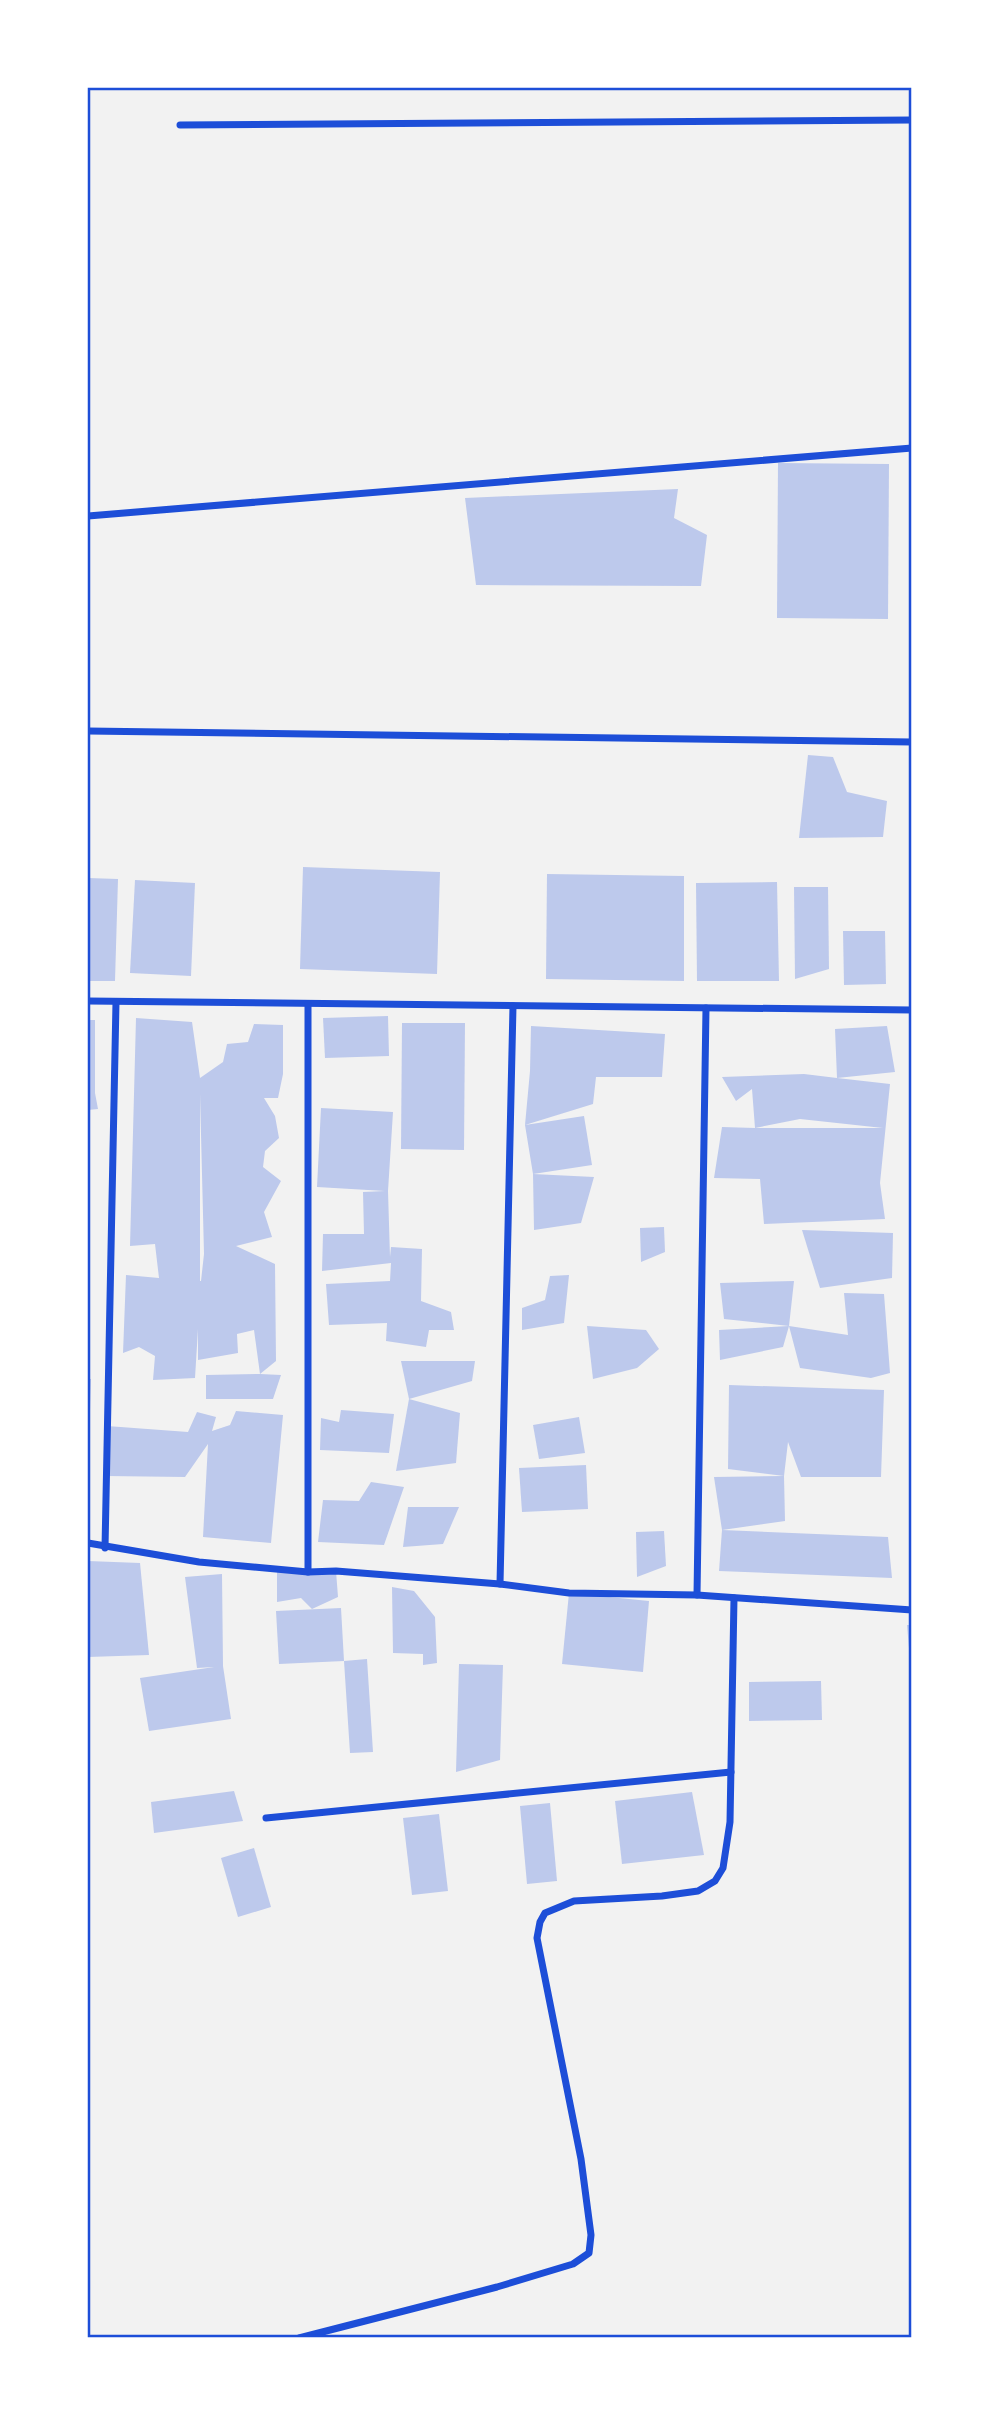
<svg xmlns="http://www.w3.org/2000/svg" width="999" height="2425" font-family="'Varela Round',sans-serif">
<rect width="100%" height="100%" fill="#f2f2f2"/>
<g fill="#bdc9ec" fill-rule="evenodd">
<path d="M778,463L889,464L888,619L777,618Z"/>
<path d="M678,489L674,518L707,535L701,586L476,585L465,498Z"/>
<path d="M808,755L833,757L847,792L887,801L883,837L799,838Z"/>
<path d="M303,867L440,872L437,974L300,969Z"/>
<path d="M547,874L684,876V981L546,979Z"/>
<path d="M88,878L118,879L115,981H88Z"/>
<path d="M135,880L195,883L191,976L130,973Z"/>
<path d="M777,882L779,981H697L696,883Z"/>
<path d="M794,887H828L829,969L795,979Z"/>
<path d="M843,931H885L886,984L844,985Z"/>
<path d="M388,1016L389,1056L325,1058L323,1018Z"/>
<path d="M136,1018L192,1022L200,1078L223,1062L227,1044L248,1042L254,1024L283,1025V1074L278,1098H264L275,1116L279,1138L265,1151L263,1167L281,1181L264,1212L272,1237L236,1246L275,1264L276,1361L260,1374L254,1330L237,1334L238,1353L198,1360V1329L195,1378L153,1380L155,1356L139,1347L123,1353L126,1275L159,1278L155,1244L130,1246ZM200,1094L204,1254L201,1281H200Z"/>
<path d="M88,1020H95V1093L98,1109L88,1110Z"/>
<path d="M402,1023H465L464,1150L401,1149Z"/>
<path d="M531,1026L665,1034L662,1077H596L593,1104L525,1125L584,1116L592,1165L533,1174L594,1177L581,1223L534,1230L533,1174L525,1125L530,1071Z"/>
<path d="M887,1026L895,1072L837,1078L890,1084L880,1183L885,1219L764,1224L760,1179L714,1178L722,1127L755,1128L752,1089L736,1101L722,1077L804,1074L837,1078L835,1029ZM800,1119L883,1128H755Z"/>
<path d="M321,1108L393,1112L388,1191L390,1257L391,1247L422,1249L421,1301L451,1312L454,1330H429L426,1347L386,1341L387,1323L329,1325L326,1284L390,1281L391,1263L322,1271L323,1234H364L363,1192L385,1191L317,1187Z"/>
<path d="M664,1227L665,1252L641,1262L640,1228Z"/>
<path d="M802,1230L893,1233L892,1278L820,1288Z"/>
<path d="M569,1275L564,1323L522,1330V1308L545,1300L550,1276Z"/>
<path d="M794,1281L789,1326L848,1335L844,1293L884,1294L890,1373L871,1378L800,1368L789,1326L783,1347L720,1360L719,1330L789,1326L724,1319L720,1283Z"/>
<path d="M587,1326L646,1330L659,1349L637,1368L593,1379Z"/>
<path d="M401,1361H475L472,1381L409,1399Z"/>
<path d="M206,1375L260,1374L281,1375L273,1399H206Z"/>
<path d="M88,1379H91L90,1409H88Z"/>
<path d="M729,1385L884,1390L881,1477H801L788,1442L784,1476L728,1469Z"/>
<path d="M409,1399L460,1413L456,1463L396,1471Z"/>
<path d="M341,1410L394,1414L389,1453L320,1450L321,1418L339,1422Z"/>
<path d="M236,1411L283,1415L271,1543L203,1537L208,1444L185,1477L106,1476L107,1426L188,1432L197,1412L216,1417L212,1431L230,1425Z"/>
<path d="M579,1417L585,1453L539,1459L533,1425Z"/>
<path d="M586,1465L588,1509L522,1512L519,1468Z"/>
<path d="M784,1476L785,1521L722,1530L714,1477Z"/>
<path d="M371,1482L404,1487L384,1545L318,1542L323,1500L359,1501Z"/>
<path d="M408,1507H459L443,1544L403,1547Z"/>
<path d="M722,1530L888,1537L892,1578L719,1571Z"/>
<path d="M664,1531L666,1566L637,1577L636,1532Z"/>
<path d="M88,1561L140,1563L149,1655L88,1657Z"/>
<path d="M277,1569L336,1571L338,1597L312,1609L301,1598L277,1602Z"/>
<path d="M222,1574L223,1666L231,1719L149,1731L140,1678L214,1667L197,1668L185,1577Z"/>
<path d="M392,1587L414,1591L435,1617L437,1663L423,1665V1654L393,1653Z"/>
<path d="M569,1593L649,1601L643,1672L562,1664Z"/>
<path d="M341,1608L344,1661L367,1659L373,1752L350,1753L344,1661L279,1664L276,1611Z"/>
<path d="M907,1625H912V1660H910Z"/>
<path d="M459,1664L503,1665L500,1760L456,1772Z"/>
<path d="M821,1681L822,1720L749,1721V1682Z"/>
<path d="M234,1791L243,1821L154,1833L151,1802Z"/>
<path d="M692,1792L704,1855L622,1864L615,1801Z"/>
<path d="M550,1803L557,1881L527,1884L520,1806Z"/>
<path d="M439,1814L448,1891L412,1895L403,1818Z"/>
<path d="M254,1848L271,1907L238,1917L221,1858Z"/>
</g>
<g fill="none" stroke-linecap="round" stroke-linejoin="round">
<g stroke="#1d4ed8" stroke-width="7">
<path d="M180,125L912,120"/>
<path d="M88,516L912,448"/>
<path d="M88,731L912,742"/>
<path d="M88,1001L912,1010"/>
<path d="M308,1004V1572"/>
<path d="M88,1543L199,1562L308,1572L336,1571L500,1584L569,1593L697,1595L912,1610"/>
<path d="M105,1548L116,1002"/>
<path d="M500,1584L513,1006"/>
<path d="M697,1595L706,1008"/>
<path d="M266,1818L731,1772"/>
<path d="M299,2338L497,2287L573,2264L589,2253L591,2235L581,2159L537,1938L540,1922L545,1913L574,1901L662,1896L698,1891L715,1881L723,1868L730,1822L734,1598"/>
</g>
</g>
<rect width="999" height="2425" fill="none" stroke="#ffffff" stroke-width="178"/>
<rect x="89" y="89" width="821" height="2247" fill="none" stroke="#1d4ed8" stroke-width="2.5"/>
</svg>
